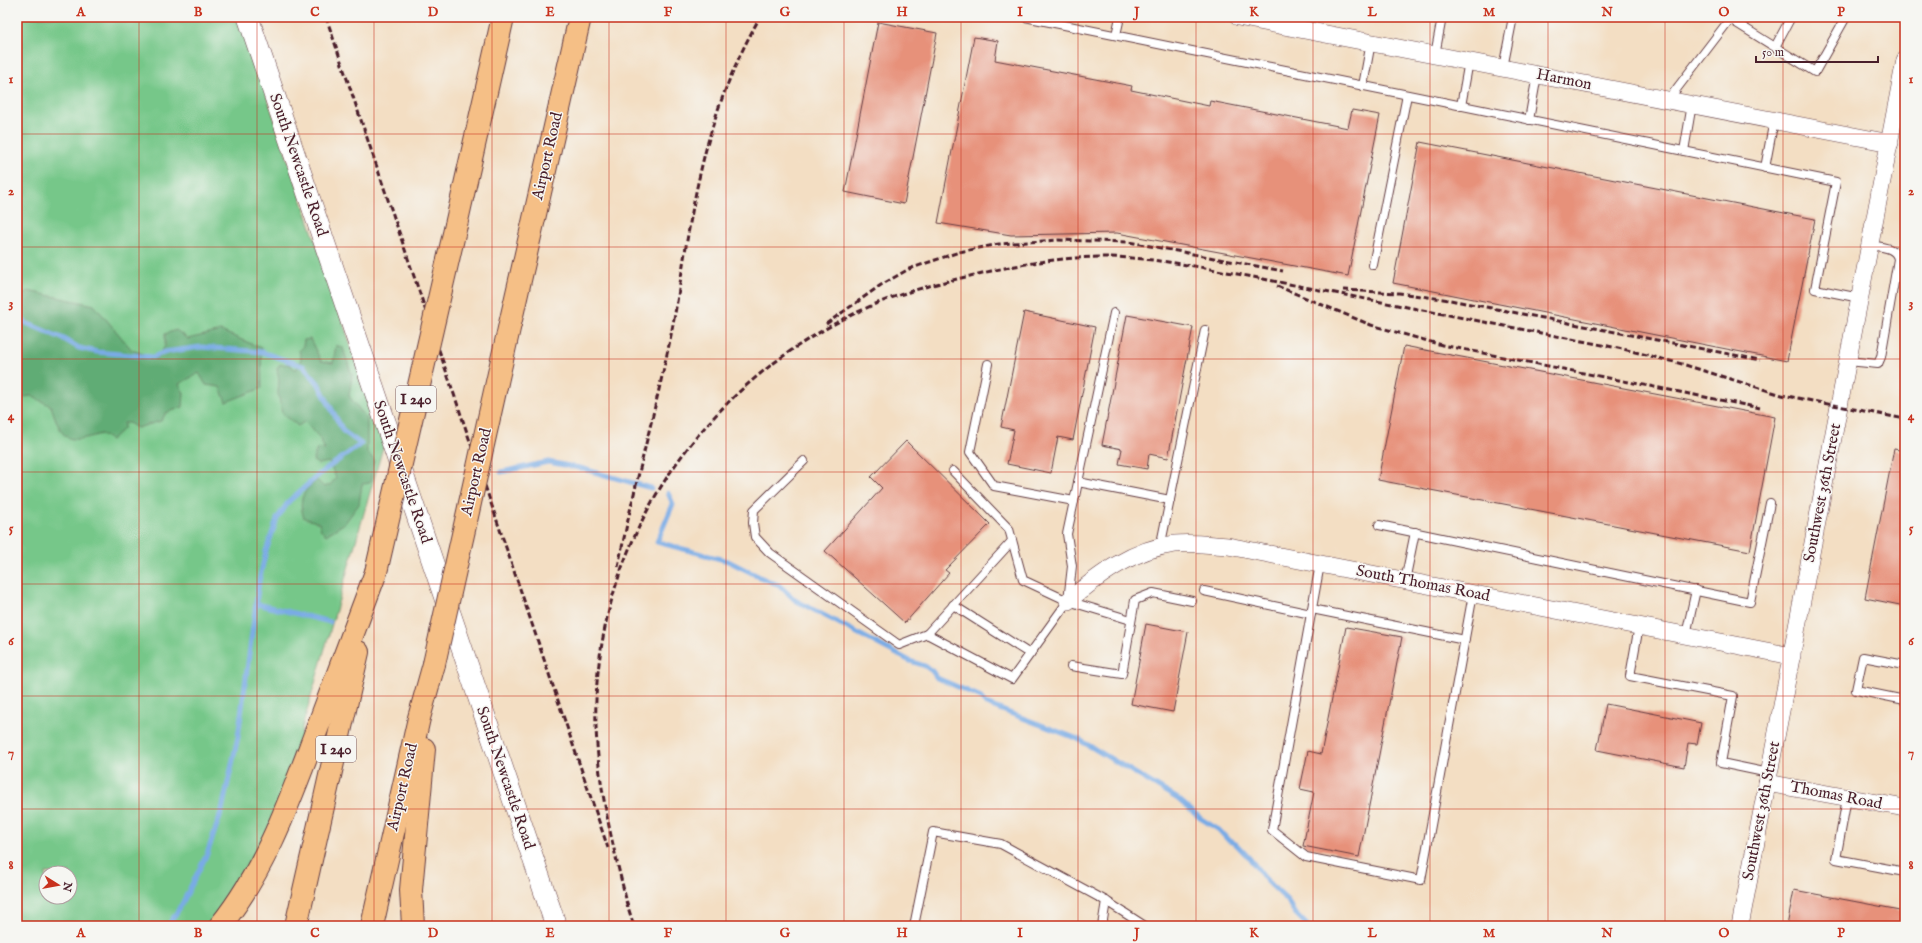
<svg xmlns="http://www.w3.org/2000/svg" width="1922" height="943" font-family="'IM FELL English',serif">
<rect width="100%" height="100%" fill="#f6f6f2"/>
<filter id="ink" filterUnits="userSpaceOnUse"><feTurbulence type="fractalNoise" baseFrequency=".025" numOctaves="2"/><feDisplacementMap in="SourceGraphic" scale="8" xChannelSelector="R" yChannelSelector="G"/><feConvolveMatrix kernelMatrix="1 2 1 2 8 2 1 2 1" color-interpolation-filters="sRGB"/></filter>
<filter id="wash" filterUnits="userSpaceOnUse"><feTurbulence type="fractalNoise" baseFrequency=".012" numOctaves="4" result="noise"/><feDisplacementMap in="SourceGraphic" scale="16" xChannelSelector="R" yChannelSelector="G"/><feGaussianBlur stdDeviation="0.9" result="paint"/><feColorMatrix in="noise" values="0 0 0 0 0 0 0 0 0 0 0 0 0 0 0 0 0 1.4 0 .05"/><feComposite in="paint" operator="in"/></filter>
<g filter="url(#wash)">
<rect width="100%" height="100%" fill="#f3dec3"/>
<path fill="#76c789" stroke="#60735a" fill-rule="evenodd" d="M17,17H240L384,444L302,728L301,749L263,843L210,926H17ZM46,873H70V897H46Z"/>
<g fill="#60ac75" stroke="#556650">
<path d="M28,291L94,305L132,350L157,359L165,346V334L176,330L188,339L221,331L261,348L262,388L226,402L220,387L206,385L199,373L179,384L184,393L183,407L166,413L161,421L137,428L129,423H124V428L111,440L101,434C66,444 63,442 51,406L31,396L17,398V298Z"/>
<path d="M310,339L321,361L333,363L336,345L343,348L352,376L349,396L367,419V452L374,460L370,483L362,484L359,504L345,523L326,535L321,530L319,523L304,518C298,500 302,492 317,480L324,487L330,485L336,478L329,462L318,464L313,461L317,448L325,450L319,437L304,422L298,426L282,413L278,393L279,380L277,369L279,365L289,364L296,370L301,359L299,350L303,346L304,340Z"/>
</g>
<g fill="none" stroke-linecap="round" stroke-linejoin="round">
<g stroke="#79abe5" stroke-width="5">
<path d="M17,315L26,323L64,339L79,348L97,352L153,357L165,352L201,347L262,352L303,366L318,383L343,431L361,444L322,472L289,501L277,519L266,551L259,581L238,737L222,810L207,854L182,904L168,926"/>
<path d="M501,472L548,462L580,468L651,488"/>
<path d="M668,493L673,504L657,542L728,561L762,578L779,585L795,600L910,661L925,666L932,671L937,678L979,696L986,704L1078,739L1178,799L1200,818L1219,830L1229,841L1236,844L1250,859L1267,881L1288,901L1293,911L1308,926"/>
<path d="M257,604L330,622"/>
</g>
</g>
<g id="blocks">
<g fill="#e7917a">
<path d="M878,22L937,33L904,204L845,192Z"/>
<path d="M974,37L998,41L995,60L1132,86L1131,90L1209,106L1210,101L1348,128L1352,110L1380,115L1348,276L1117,233L1011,235L938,223Z"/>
<path d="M1420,142L1815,219L1787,361L1393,283Z"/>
<path d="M1024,312L1095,327L1073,440L1058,437L1051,473L1007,464L1014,430L1001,427Z"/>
<path d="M1127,315L1193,327L1168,458L1149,454L1147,469L1119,464L1122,449L1102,445Z"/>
<path d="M1404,346L1775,417L1750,551L1378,480Z"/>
<path d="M906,441L990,524L945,570L949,573L905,623L825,551L882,488L871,477Z"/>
<path d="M1894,449L1905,451V606L1865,598Z"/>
<path d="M1146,624L1188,632L1173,712L1131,704Z"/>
<path d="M1346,627L1402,637L1359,857L1303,846L1314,792L1300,789L1308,751L1321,754Z"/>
<path d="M1606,704L1701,723L1697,744L1688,743L1684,767L1597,750Z"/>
<path d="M1794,890L1905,911V926H1787Z"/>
</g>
</g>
</g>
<g filter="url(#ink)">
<use href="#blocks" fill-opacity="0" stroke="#633c42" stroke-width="1"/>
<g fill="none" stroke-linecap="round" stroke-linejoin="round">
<defs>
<g id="service">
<path d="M1025,17L1836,182L1815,289L1860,298"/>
<path d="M1731,17L1730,19L1815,72L1846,17"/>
<path d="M1116,35L1120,17"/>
<path d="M1775,47L1791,17"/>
<path d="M1435,55L1442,17"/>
<path d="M1503,68L1513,17"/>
<path d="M1363,86L1371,42"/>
<path d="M1668,100L1730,19"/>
<path d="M1461,106L1469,61"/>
<path d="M1529,120L1537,75"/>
<path d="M1684,151L1692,104"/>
<path d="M1765,168L1774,120"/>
<path d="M1373,265L1407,95"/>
<path d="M1848,361L1878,364L1881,357L1898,259C1896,247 1881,247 1870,245"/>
<path d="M988,364L970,452L994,486L1074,501"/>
<path d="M804,461L754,510L753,523L755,537L770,553L899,645L927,634"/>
<path d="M953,471L1009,529L1023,580L1068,601L1131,620"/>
<path d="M1078,482L1170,500"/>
<path d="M1379,525L1750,602L1770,503"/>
<path d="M1012,541L927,634L1012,679L1068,601L1072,566L1067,534L1114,313"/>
<path d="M1160,548L1205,330"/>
<path d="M1320,564L1272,830L1306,857L1421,880L1473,594"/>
<path d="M1405,581L1415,532"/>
<path d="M1204,591L1311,614"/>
<path d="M953,605L1030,654"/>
<path d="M1312,609L1465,640"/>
<path d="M1639,626L1630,676L1733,696L1721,763L1769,773"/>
<path d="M1686,635L1696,590"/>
<path d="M1905,665L1863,657L1856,690L1905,700"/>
<path d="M1071,666L1122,674L1135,600L1153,593L1192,601"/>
<path d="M1847,798L1836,859L1905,872"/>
<path d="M914,926L933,832L1001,844L1106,901L1145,926"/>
<path d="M1102,926L1106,901"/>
</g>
<g id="minor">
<path d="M1238,17L1890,143"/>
<path d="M1068,601C1099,575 1133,549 1175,544C1193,542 1210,545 1228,546L1792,656"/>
<path d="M1767,783L1905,808"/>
<path d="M1740,926L1905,60"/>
</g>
<path id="tertiary" d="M248,17L556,926"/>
<g id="motorway">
<path d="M456,225L503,17"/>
<path d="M510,324L580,17"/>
<path d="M220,926C265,870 289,803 314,737C335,682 355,627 376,572"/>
<path d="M296,926L358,652"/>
<path d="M372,926L419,718L434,664"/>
<path d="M413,926L411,890L424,749"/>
</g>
</defs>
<use href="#service" stroke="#633c42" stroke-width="10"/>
<use href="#minor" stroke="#633c42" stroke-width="18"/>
<use href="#tertiary" stroke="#633c42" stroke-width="22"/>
<use href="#motorway" stroke="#633c42" stroke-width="24"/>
<use href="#service" stroke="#fff" stroke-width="8"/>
<use href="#minor" stroke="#fff" stroke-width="17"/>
<use href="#tertiary" stroke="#fff" stroke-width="21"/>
<use href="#motorway" stroke="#f5bf86" stroke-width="22"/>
<g stroke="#4a1f2b" stroke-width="3" stroke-dasharray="6 3" stroke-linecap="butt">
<path d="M326,17L608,848"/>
<path d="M1277,286L1371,325L1442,345L1760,408"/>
<path d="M1343,290L1399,293L1450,300L1760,360"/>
<path d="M826,324L881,285L909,269L959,252L999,244L1058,240L1129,242L1283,271"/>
<path d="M618,567C633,491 654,416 670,340C681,285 687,229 700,174C712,119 732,66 760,17"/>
<path d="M626,901L634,926"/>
<path d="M628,907C609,830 589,753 598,672C615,511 716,378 862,310C896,294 934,284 970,276C1014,265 1059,257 1104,257C1144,257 1183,264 1222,271L1623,349L1682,364L1782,395L1905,419"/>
</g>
<defs>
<g id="motorway-bridge">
<path d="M376,572L456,225"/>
<path d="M434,664L510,324"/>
</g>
</defs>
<use href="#motorway-bridge" stroke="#633c42" stroke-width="24" stroke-linecap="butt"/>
<use href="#motorway-bridge" stroke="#f5bf86" stroke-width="22"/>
</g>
</g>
<path fill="none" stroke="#c8321e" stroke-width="1" stroke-opacity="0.55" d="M139,17V926M257,17V926M374,17V926M492,17V926M609,17V926M726,17V926M844,17V926M961,17V926M1078,17V926M1196,17V926M1313,17V926M1430,17V926M1548,17V926M1665,17V926M1783,17V926M17,134H1905M17,247H1905M17,359H1905M17,472H1905M17,584H1905M17,696H1905M17,809H1905"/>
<g text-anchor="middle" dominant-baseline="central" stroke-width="3" stroke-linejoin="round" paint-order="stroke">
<g fill="#f6f6f2" stroke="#7e6067" stroke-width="1">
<rect x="396" y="386" width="40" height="26" rx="3"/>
<rect x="316" y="736" width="40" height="26" rx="3"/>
</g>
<g font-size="15" font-weight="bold" fill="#4a1f2b">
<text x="416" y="399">I 240</text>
<text x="336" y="749">I 240</text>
</g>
<g font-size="16" fill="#4a1f2b" stroke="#f6f6f2">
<text transform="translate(1564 80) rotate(11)">Harmon</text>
<text transform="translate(548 156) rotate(-77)">Airport Road</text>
<text transform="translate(298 165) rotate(71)">South Newcastle Road</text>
<text transform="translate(402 472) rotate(71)">South Newcastle Road</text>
<text transform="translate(477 472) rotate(-77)">Airport Road</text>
<text transform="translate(1823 493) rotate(-79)">Southwest 36th Street</text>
<text transform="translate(1423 584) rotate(11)">South Thomas Road</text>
<text transform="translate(505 778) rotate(71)">South Newcastle Road</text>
<text transform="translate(403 787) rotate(-77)">Airport Road</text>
<text transform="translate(1836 796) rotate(11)">Thomas Road</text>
<text transform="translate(1762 811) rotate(-79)">Southwest 36th Street</text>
</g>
</g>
<rect width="1922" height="943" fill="none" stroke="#f6f6f2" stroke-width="44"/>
<g transform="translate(58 885) rotate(101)"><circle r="19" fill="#f6f6f2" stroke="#b1a0a2"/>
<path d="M0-3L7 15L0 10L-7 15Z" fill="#c8321e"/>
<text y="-6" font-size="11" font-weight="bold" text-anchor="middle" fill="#4a1f2b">N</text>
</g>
<path d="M1756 56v6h122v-6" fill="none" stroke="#4a1f2b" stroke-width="2"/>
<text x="1762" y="56" font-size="12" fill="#4a1f2b" stroke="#f6f6f2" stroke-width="3" paint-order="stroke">50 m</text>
<rect x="22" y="22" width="1878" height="899" fill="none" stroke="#c8321e" stroke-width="1.5"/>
<g font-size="13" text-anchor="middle" font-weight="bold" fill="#c8321e">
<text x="81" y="16">A</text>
<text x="198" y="16">B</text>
<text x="315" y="16">C</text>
<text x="433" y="16">D</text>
<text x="550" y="16">E</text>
<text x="668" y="16">F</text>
<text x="785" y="16">G</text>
<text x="902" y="16">H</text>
<text x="1020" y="16">I</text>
<text x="1137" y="16">J</text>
<text x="1254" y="16">K</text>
<text x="1372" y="16">L</text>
<text x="1489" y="16">M</text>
<text x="1607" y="16">N</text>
<text x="1724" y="16">O</text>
<text x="1841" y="16">P</text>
<text x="11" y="83">1</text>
<text x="1911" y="83">1</text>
<text x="11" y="195">2</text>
<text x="1911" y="195">2</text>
<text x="11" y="307">3</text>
<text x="1911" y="307">3</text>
<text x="11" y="420">4</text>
<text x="1911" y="420">4</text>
<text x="11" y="532">5</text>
<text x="1911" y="532">5</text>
<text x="11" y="645">6</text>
<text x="1911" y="645">6</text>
<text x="11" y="757">7</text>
<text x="1911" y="757">7</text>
<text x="11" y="869">8</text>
<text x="1911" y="869">8</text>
<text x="81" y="937">A</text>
<text x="198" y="937">B</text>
<text x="315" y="937">C</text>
<text x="433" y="937">D</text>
<text x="550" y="937">E</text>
<text x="668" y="937">F</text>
<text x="785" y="937">G</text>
<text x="902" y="937">H</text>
<text x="1020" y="937">I</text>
<text x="1137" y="937">J</text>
<text x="1254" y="937">K</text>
<text x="1372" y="937">L</text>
<text x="1489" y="937">M</text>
<text x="1607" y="937">N</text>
<text x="1724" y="937">O</text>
<text x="1841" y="937">P</text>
</g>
</svg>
